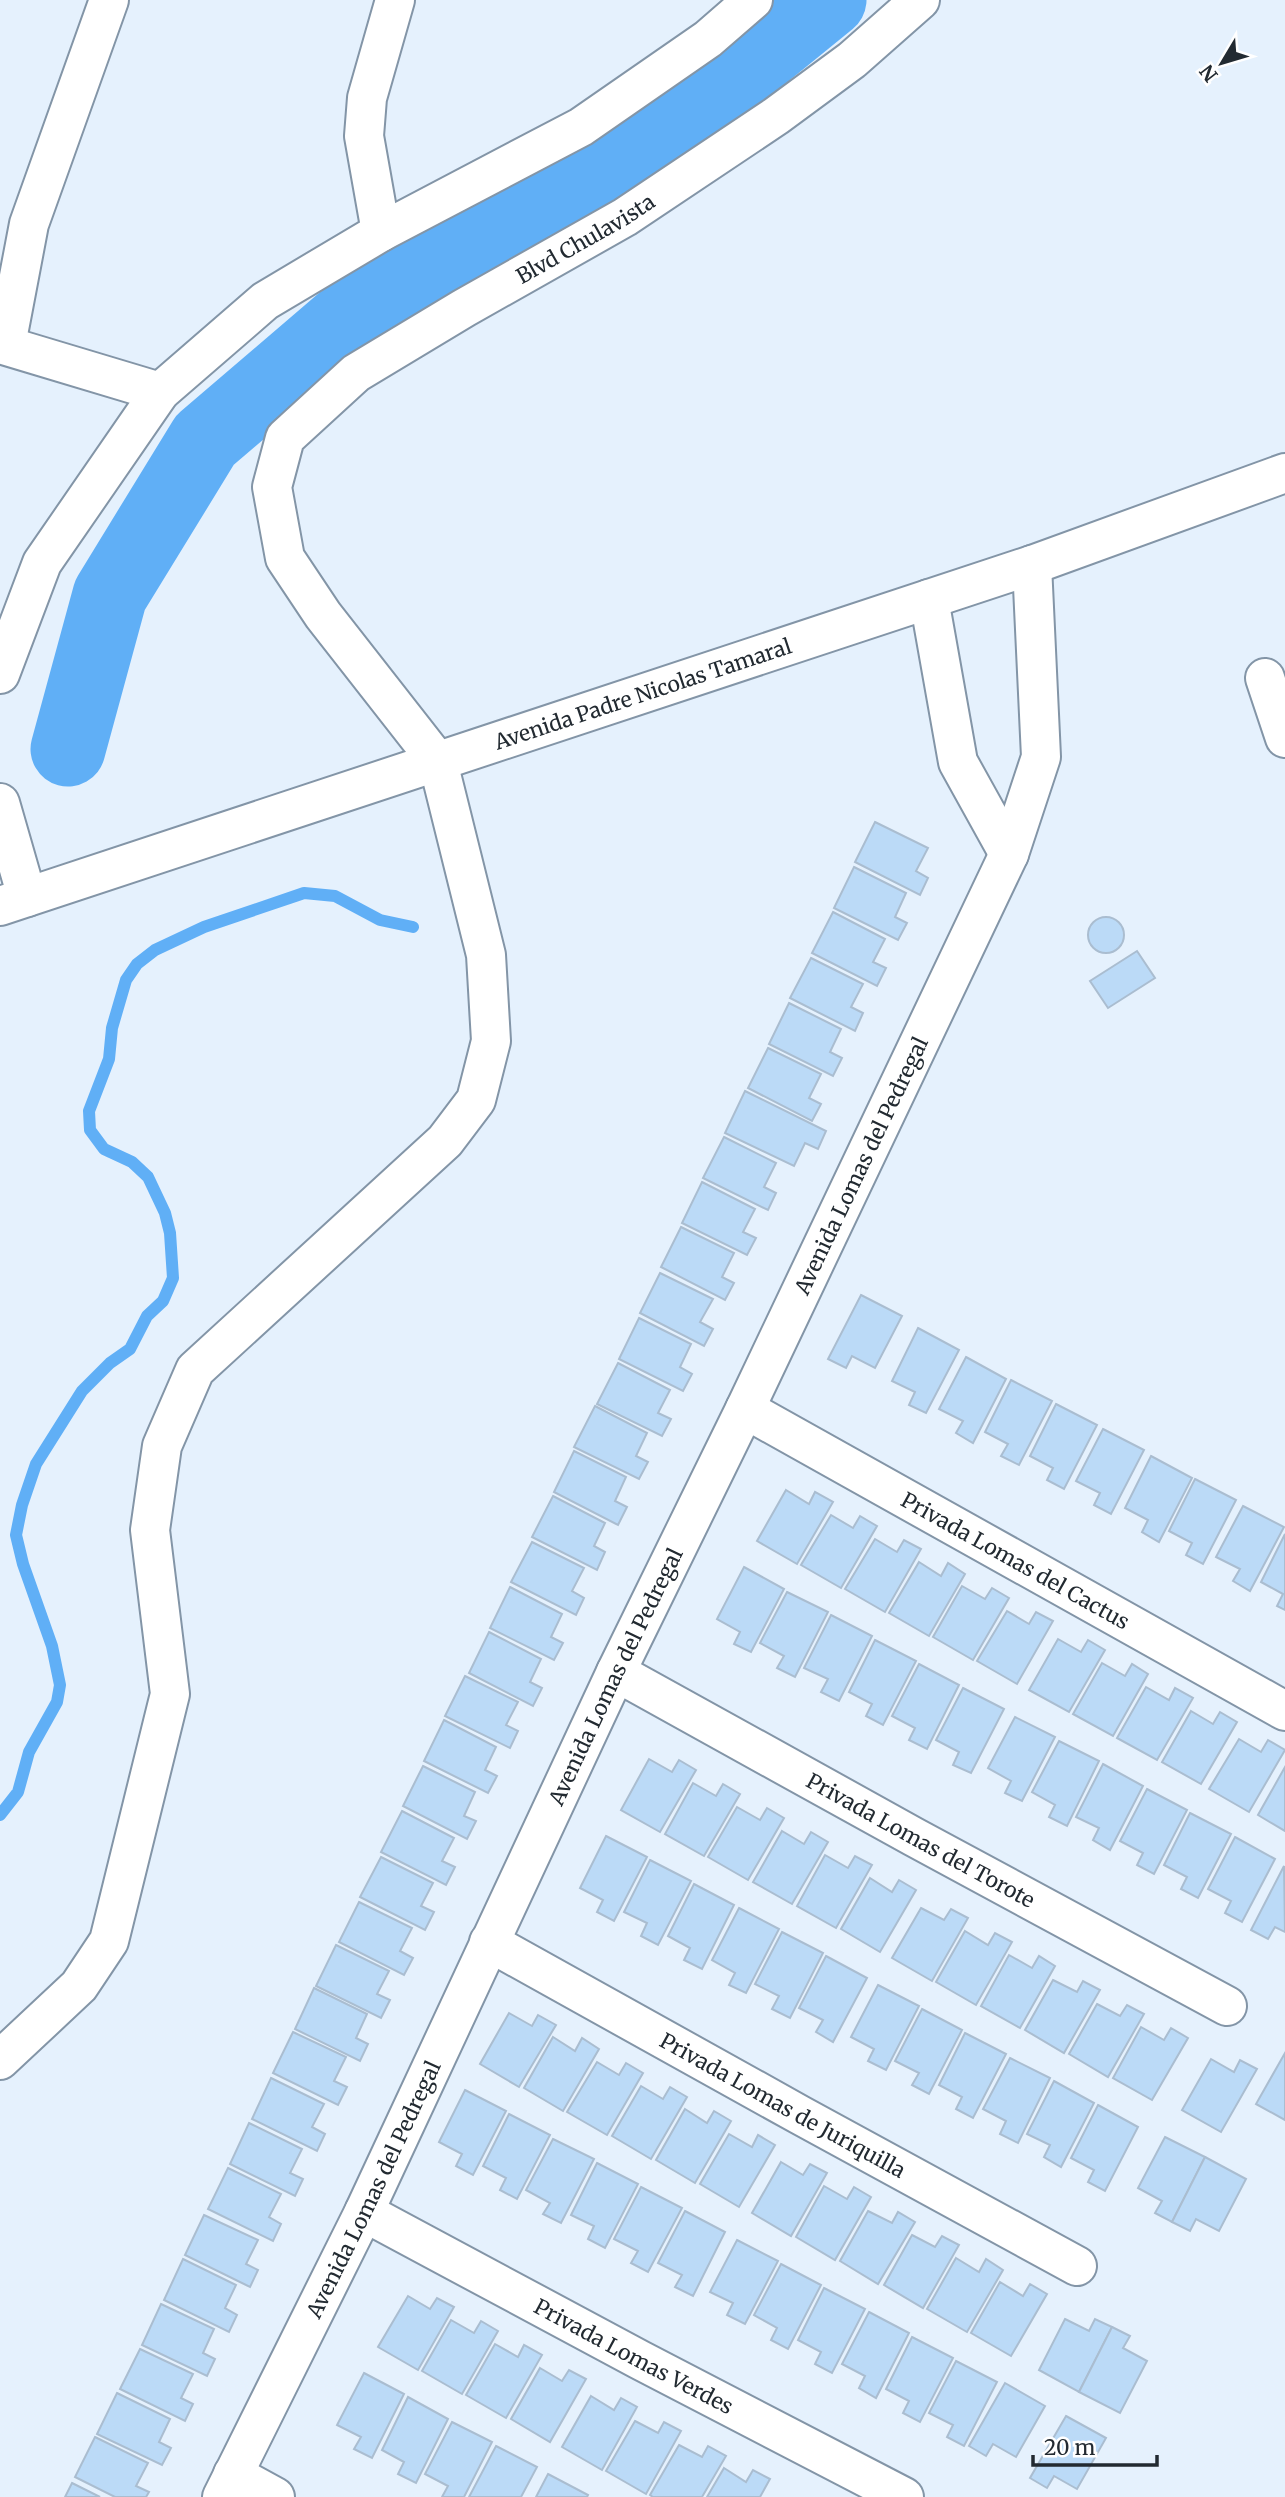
<svg xmlns="http://www.w3.org/2000/svg" width="1285" height="2497" font-family="Merriweather,serif">
<rect width="100%" height="100%" fill="#e5f1fd"/>
<g fill="none" stroke-linecap="round" stroke-linejoin="round">
<path stroke="#60aff6" stroke-width="12" d="M0,1815L18,1792L29,1752L57,1702L60,1685L52,1646L23,1564L16,1535L22,1505L36,1464L82,1391L110,1363L130,1349L147,1316L163,1301L173,1278L170,1233L165,1213L148,1177L132,1162L104,1149L90,1130L89,1111L109,1059L112,1028L126,980L137,964L155,950L204,927L304,893L335,896L380,920L413,927"/>
<path stroke="#60aff6" stroke-width="75" d="M68,749L110,595L205,440L344,321L493,230L652,144L829,0"/>
</g>
<g fill="#bbdaf7" stroke="#aabdd0" stroke-width="2">
<path d="M875,822L928,848L916,871L928,878L920,895L855,862Z"/>
<path d="M854,867L906,893L895,917L907,923L898,940L834,908Z"/>
<path d="M833,912L885,939L873,962L886,968L877,986L812,953Z"/>
<circle cx="1106" cy="935" r="18"/>
<path d="M1137,951L1155,978L1108,1008L1090,981Z"/>
<path d="M811,958L863,984L851,1007L863,1013L855,1031L790,998Z"/>
<path d="M789,1003L841,1029L830,1052L842,1058L833,1076L769,1044Z"/>
<path d="M768,1048L821,1074L809,1098L821,1104L812,1121L748,1088Z"/>
<path d="M745,1091L826,1131L818,1149L805,1143L794,1166L725,1133Z"/>
<path d="M724,1137L776,1163L764,1187L776,1193L768,1210L703,1178Z"/>
<path d="M702,1182L755,1209L743,1232L756,1238L747,1255L682,1223Z"/>
<path d="M681,1227L734,1253L722,1277L734,1283L725,1300L661,1267Z"/>
<path d="M660,1273L713,1299L700,1322L713,1329L704,1346L640,1313Z"/>
<path d="M861,1295L902,1316L875,1368L852,1356L846,1368L828,1359Z"/>
<path d="M639,1318L691,1344L680,1367L692,1374L683,1391L619,1359Z"/>
<path d="M918,1328L959,1350L926,1413L909,1405L915,1392L892,1381Z"/>
<path d="M966,1357L1006,1379L973,1443L956,1433L963,1421L939,1409Z"/>
<path d="M618,1363L670,1390L658,1413L671,1419L662,1436L597,1404Z"/>
<path d="M1011,1380L1052,1401L1019,1465L1001,1456L1008,1444L985,1432Z"/>
<path d="M1056,1404L1097,1425L1064,1489L1047,1480L1053,1468L1030,1456Z"/>
<path d="M595,1406L647,1433L636,1456L648,1462L639,1479L574,1447Z"/>
<path d="M1103,1429L1144,1450L1111,1514L1094,1505L1100,1493L1076,1481Z"/>
<path d="M574,1451L626,1477L615,1501L627,1507L618,1525L554,1492Z"/>
<path d="M1151,1456L1192,1478L1159,1542L1142,1532L1148,1520L1125,1508Z"/>
<path d="M1195,1479L1236,1500L1203,1564L1186,1555L1192,1543L1169,1531Z"/>
<path d="M786,1490L809,1504L815,1492L833,1502L797,1564L757,1541Z"/>
<path d="M553,1496L605,1523L594,1546L605,1552L597,1570L532,1537Z"/>
<path d="M1243,1506L1284,1527L1250,1591L1233,1581L1240,1569L1216,1557Z"/>
<path d="M831,1515L853,1528L860,1516L877,1526L841,1588L801,1565Z"/>
<path d="M1285,1534V1610L1277,1606L1283,1594L1261,1582Z"/>
<path d="M875,1539L897,1552L904,1540L921,1549L885,1612L845,1589Z"/>
<path d="M532,1542L584,1568L572,1591L584,1598L576,1615L511,1582Z"/>
<path d="M919,1562L941,1576L948,1563L965,1574L929,1636L889,1613Z"/>
<path d="M744,1567L784,1589L751,1652L734,1644L740,1632L717,1619Z"/>
<path d="M962,1586L985,1599L992,1588L1009,1598L973,1660L933,1637Z"/>
<path d="M510,1587L562,1614L551,1637L563,1643L554,1660L490,1628Z"/>
<path d="M787,1592L828,1612L795,1677L777,1668L784,1656L760,1643Z"/>
<path d="M1007,1611L1029,1624L1036,1612L1053,1621L1017,1684L977,1661Z"/>
<path d="M831,1615L872,1636L839,1701L821,1692L828,1679L804,1668Z"/>
<path d="M489,1632L541,1659L530,1682L542,1688L533,1706L469,1673Z"/>
<path d="M1058,1639L1081,1652L1088,1640L1105,1650L1069,1712L1029,1690Z"/>
<path d="M875,1640L916,1661L883,1725L866,1716L872,1704L849,1692Z"/>
<path d="M1102,1663L1125,1676L1132,1664L1148,1674L1113,1736L1073,1714Z"/>
<path d="M919,1664L959,1685L927,1749L909,1740L915,1728L892,1716Z"/>
<path d="M465,1676L518,1702L506,1725L518,1731L510,1748L445,1716Z"/>
<path d="M1146,1687L1169,1700L1175,1688L1193,1698L1157,1760L1117,1738Z"/>
<path d="M963,1688L1004,1709L971,1773L953,1765L959,1752L936,1740Z"/>
<path d="M1191,1711L1213,1724L1220,1712L1237,1722L1201,1784L1162,1762Z"/>
<path d="M1015,1717L1055,1737L1022,1801L1005,1793L1011,1781L988,1768Z"/>
<path d="M444,1720L496,1747L485,1770L497,1776L488,1793L424,1761Z"/>
<path d="M1239,1739L1261,1752L1268,1740L1285,1750L1249,1812L1209,1789Z"/>
<path d="M1059,1741L1099,1761L1067,1826L1049,1817L1055,1805L1032,1792Z"/>
<path d="M649,1759L672,1772L679,1760L696,1770L660,1832L621,1810Z"/>
<path d="M1103,1764L1143,1786L1110,1850L1093,1840L1099,1828L1076,1817Z"/>
<path d="M423,1766L475,1792L464,1816L476,1821L467,1839L403,1806Z"/>
<path d="M1285,1767V1831L1258,1815Z"/>
<path d="M693,1783L716,1796L723,1784L740,1794L704,1856L665,1834Z"/>
<path d="M1147,1789L1187,1810L1154,1874L1137,1865L1143,1853L1120,1841Z"/>
<path d="M737,1807L760,1820L767,1808L784,1818L748,1880L708,1857Z"/>
<path d="M402,1811L454,1838L442,1861L455,1867L446,1885L381,1852Z"/>
<path d="M1190,1813L1231,1834L1198,1898L1181,1889L1187,1877L1164,1865Z"/>
<path d="M782,1831L804,1844L811,1832L828,1842L792,1904L753,1882Z"/>
<path d="M606,1836L647,1857L614,1921L597,1912L603,1900L580,1888Z"/>
<path d="M1235,1837L1275,1859L1242,1922L1225,1913L1231,1901L1208,1889Z"/>
<path d="M825,1855L848,1868L855,1856L872,1865L836,1928L797,1906Z"/>
<path d="M381,1857L433,1883L421,1906L434,1912L425,1930L360,1897Z"/>
<path d="M650,1860L691,1881L658,1945L641,1936L647,1923L624,1912Z"/>
<path d="M1284,1866L1285,1932L1275,1927L1268,1939L1251,1930Z"/>
<path d="M870,1878L892,1892L899,1880L916,1890L880,1952L841,1929Z"/>
<path d="M694,1884L734,1905L702,1969L684,1960L690,1948L668,1936Z"/>
<path d="M359,1902L412,1928L400,1951L413,1958L404,1975L339,1942Z"/>
<path d="M739,1908L779,1929L746,1993L729,1985L735,1973L712,1960Z"/>
<path d="M921,1908L944,1920L951,1909L968,1918L932,1981L892,1958Z"/>
<path d="M965,1931L988,1945L995,1933L1012,1942L976,2005L936,1982Z"/>
<path d="M782,1932L823,1953L790,2018L772,2009L779,1996L755,1984Z"/>
<path d="M336,1945L389,1971L377,1994L390,2000L381,2018L316,1986Z"/>
<path d="M1009,1955L1032,1968L1039,1956L1055,1966L1020,2028L981,2006Z"/>
<path d="M826,1956L867,1978L833,2042L816,2032L823,2020L799,2008Z"/>
<path d="M1053,1980L1077,1992L1083,1981L1100,1990L1064,2053L1025,2030Z"/>
<path d="M878,1985L919,2006L886,2070L868,2061L874,2049L851,2037Z"/>
<path d="M314,1988L367,2014L356,2038L368,2044L360,2061L295,2029Z"/>
<path d="M1097,2004L1120,2016L1127,2005L1144,2014L1108,2077L1069,2054Z"/>
<path d="M922,2009L962,2030L929,2094L912,2085L919,2073L895,2061Z"/>
<path d="M509,2013L532,2026L538,2015L556,2025L519,2087L480,2064Z"/>
<path d="M1141,2027L1164,2040L1171,2028L1188,2038L1152,2100L1113,2078Z"/>
<path d="M293,2032L346,2057L334,2081L347,2087L338,2105L273,2073Z"/>
<path d="M965,2033L1006,2054L973,2118L956,2109L962,2097L939,2085Z"/>
<path d="M553,2037L575,2051L582,2038L599,2049L563,2111L524,2088Z"/>
<path d="M1285,2053V2120L1256,2104Z"/>
<path d="M1010,2058L1050,2078L1018,2143L1000,2134L1006,2121L983,2109Z"/>
<path d="M1211,2059L1234,2072L1240,2060L1257,2069L1221,2132L1182,2110Z"/>
<path d="M597,2062L619,2075L626,2063L643,2073L607,2135L567,2112Z"/>
<path d="M271,2078L324,2104L312,2127L325,2134L317,2151L252,2119Z"/>
<path d="M1054,2081L1094,2103L1061,2167L1044,2157L1050,2145L1027,2134Z"/>
<path d="M641,2086L663,2099L670,2087L687,2097L651,2159L612,2136Z"/>
<path d="M465,2090L506,2111L473,2175L456,2166L462,2154L439,2142Z"/>
<path d="M1098,2105L1138,2127L1105,2191L1088,2182L1094,2170L1071,2158Z"/>
<path d="M685,2109L707,2123L714,2111L731,2121L695,2183L656,2160Z"/>
<path d="M509,2114L550,2135L517,2199L500,2190L506,2178L483,2166Z"/>
<path d="M249,2123L302,2149L290,2173L303,2179L295,2196L230,2164Z"/>
<path d="M729,2134L752,2147L758,2135L775,2145L739,2207L700,2184Z"/>
<path d="M1165,2137L1205,2157L1172,2222L1155,2213L1162,2201L1138,2188Z"/>
<path d="M553,2139L594,2159L561,2223L543,2214L550,2203L526,2190Z"/>
<path d="M1205,2157L1246,2179L1219,2231L1196,2219L1190,2231L1172,2222Z"/>
<path d="M781,2162L803,2175L810,2164L827,2173L791,2236L752,2213Z"/>
<path d="M597,2163L638,2184L605,2248L588,2239L594,2226L571,2215Z"/>
<path d="M228,2168L281,2194L269,2217L281,2224L273,2241L208,2209Z"/>
<path d="M824,2186L847,2199L854,2187L871,2197L835,2260L796,2237Z"/>
<path d="M641,2187L682,2208L648,2272L631,2263L638,2251L614,2239Z"/>
<path d="M685,2211L725,2232L693,2296L675,2287L682,2275L658,2263Z"/>
<path d="M868,2211L892,2223L898,2212L915,2222L878,2284L840,2261Z"/>
<path d="M204,2215L258,2240L246,2264L258,2270L250,2287L185,2255Z"/>
<path d="M912,2235L935,2247L942,2236L959,2245L923,2308L884,2285Z"/>
<path d="M737,2240L778,2261L745,2324L727,2315L733,2303L710,2292Z"/>
<path d="M956,2258L979,2272L986,2259L1003,2270L967,2332L927,2309Z"/>
<path d="M183,2259L236,2285L225,2308L237,2315L229,2332L164,2300Z"/>
<path d="M781,2264L821,2285L788,2349L771,2340L777,2328L754,2315Z"/>
<path d="M1000,2282L1023,2296L1030,2284L1047,2294L1011,2356L971,2333Z"/>
<path d="M824,2288L865,2309L832,2373L815,2364L821,2352L798,2340Z"/>
<path d="M408,2296L430,2309L437,2298L454,2307L418,2370L378,2347Z"/>
<path d="M161,2304L214,2329L203,2353L215,2359L207,2376L142,2345Z"/>
<path d="M869,2312L909,2333L876,2398L859,2388L865,2376L842,2364Z"/>
<path d="M1065,2319L1089,2331L1095,2319L1112,2327L1079,2392L1039,2370Z"/>
<path d="M451,2320L474,2333L481,2321L498,2331L462,2394L422,2371Z"/>
<path d="M1112,2327L1130,2336L1123,2348L1147,2361L1120,2413L1079,2392Z"/>
<path d="M912,2337L953,2358L920,2422L903,2413L909,2401L886,2389Z"/>
<path d="M495,2344L518,2357L524,2345L542,2355L506,2418L466,2395Z"/>
<path d="M140,2349L193,2374L181,2398L193,2404L185,2421L120,2389Z"/>
<path d="M956,2361L997,2382L964,2446L947,2437L953,2425L929,2413Z"/>
<path d="M540,2368L562,2381L569,2370L586,2379L550,2442L511,2419Z"/>
<path d="M364,2373L404,2394L372,2458L354,2449L361,2437L337,2425Z"/>
<path d="M1005,2383L1045,2406L1016,2457L993,2444L986,2456L969,2446Z"/>
<path d="M117,2393L170,2419L159,2442L171,2448L162,2465L97,2434Z"/>
<path d="M591,2396L614,2410L621,2398L637,2407L602,2470L562,2447Z"/>
<path d="M408,2397L448,2419L416,2483L398,2474L404,2462L382,2450Z"/>
<path d="M1066,2416L1106,2438L1077,2489L1054,2476L1047,2488L1030,2478Z"/>
<path d="M635,2421L658,2433L664,2422L681,2431L646,2494L606,2471Z"/>
<path d="M452,2422L492,2442L464,2497H442L448,2486L425,2474Z"/>
<path d="M95,2437L148,2463L136,2486L149,2492L146,2497H115L75,2477Z"/>
<path d="M679,2445L702,2457L708,2446L726,2456L702,2497H653L650,2495Z"/>
<path d="M496,2446L537,2467L521,2497H469Z"/>
<path d="M724,2468L746,2482L753,2470L770,2479L760,2497H707Z"/>
<path d="M548,2474L588,2495L587,2497H536Z"/>
<path d="M72,2483L100,2497H65Z"/>
</g>
<g fill="none" stroke-linecap="round" stroke-linejoin="round">
<defs>
<g id="street">
<path d="M381,232L364,136L367,98L395,0"/>
<path d="M0,344L160,392"/>
<path d="M6,345L29,224L109,0"/>
<path d="M929,599L958,762L1009,854"/>
<path d="M0,674L42,563L160,392L265,301L381,232L581,127L708,39L753,0"/>
<path d="M1265,678L1285,738"/>
<path d="M0,803L27,897"/>
<path id="s1" d="M745,1409L1285,1711"/>
<path id="s2" d="M616,1672L914,1837L1227,2006"/>
<path id="s3" d="M489,1942L800,2115L1077,2266"/>
<path id="s4" d="M0,2060L79,1986L109,1941L170,1694L150,1530L162,1446L195,1370L445,1141L476,1100L491,1041L486,955L438,762L323,615L285,558L272,487L285,438L356,373L464,308L625,217L776,116L852,60L920,0"/>
<path id="s5" d="M364,2212L640,2360L904,2497"/>
<path d="M233,2474L275,2497"/>
<path id="s6" d="M222,2497L364,2212L616,1672L745,1409L1009,854L1041,757L1032,565"/>
</g>
<g id="secondary">
<path id="s7" d="M0,906L1032,565L1285,473"/>
</g>
</defs>
<use href="#street" stroke="#8395a7" stroke-width="42"/>
<use href="#secondary" stroke="#8395a7" stroke-width="42"/>
<use href="#street" stroke="#fff" stroke-width="38"/>
<use href="#secondary" stroke="#fff" stroke-width="38"/>
</g>
<g text-anchor="middle" dominant-baseline="central" stroke-width="5" stroke-linejoin="round" paint-order="stroke">
<g font-size="21" fill="#222a31" stroke="#fff">
<text stroke="none"><textPath href="#s4" startOffset="2226">Blvd Chulavista</textPath></text>
<text stroke="none"><textPath href="#s7" startOffset="677">Avenida Padre Nicolas Tamaral</textPath></text>
<text stroke="none"><textPath href="#s6" startOffset="1477">Avenida Lomas del Pedregal</textPath></text>
<text stroke="none"><textPath href="#s1" startOffset="310">Privada Lomas del Cactus</textPath></text>
<text stroke="none"><textPath href="#s6" startOffset="910">Avenida Lomas del Pedregal</textPath></text>
<text stroke="none"><textPath href="#s2" startOffset="348">Privada Lomas del Torote</textPath></text>
<text stroke="none"><textPath href="#s3" startOffset="336">Privada Lomas de Juriquilla</textPath></text>
<text stroke="none"><textPath href="#s6" startOffset="343">Avenida Lomas del Pedregal</textPath></text>
<text stroke="none"><textPath href="#s5" startOffset="306">Privada Lomas Verdes</textPath></text>
</g>
</g>
<g transform="translate(1222 63) rotate(232)" stroke="#ffffff" stroke-width="5" paint-order="stroke">
<path d="M0-5L12 26L0 18L-12 26Z" fill="#222a31"/>
<text y="-10" font-size="19" font-weight="bold" text-anchor="middle" fill="#222a31">N</text>
</g>
<path d="M1033 2455v10h124v-10" fill="none" stroke="#222a31" stroke-width="3.5"/>
<text x="1044" y="2455" font-size="21" fill="#222a31" stroke="#ffffff" stroke-width="5" paint-order="stroke">20 m</text>
</svg>
